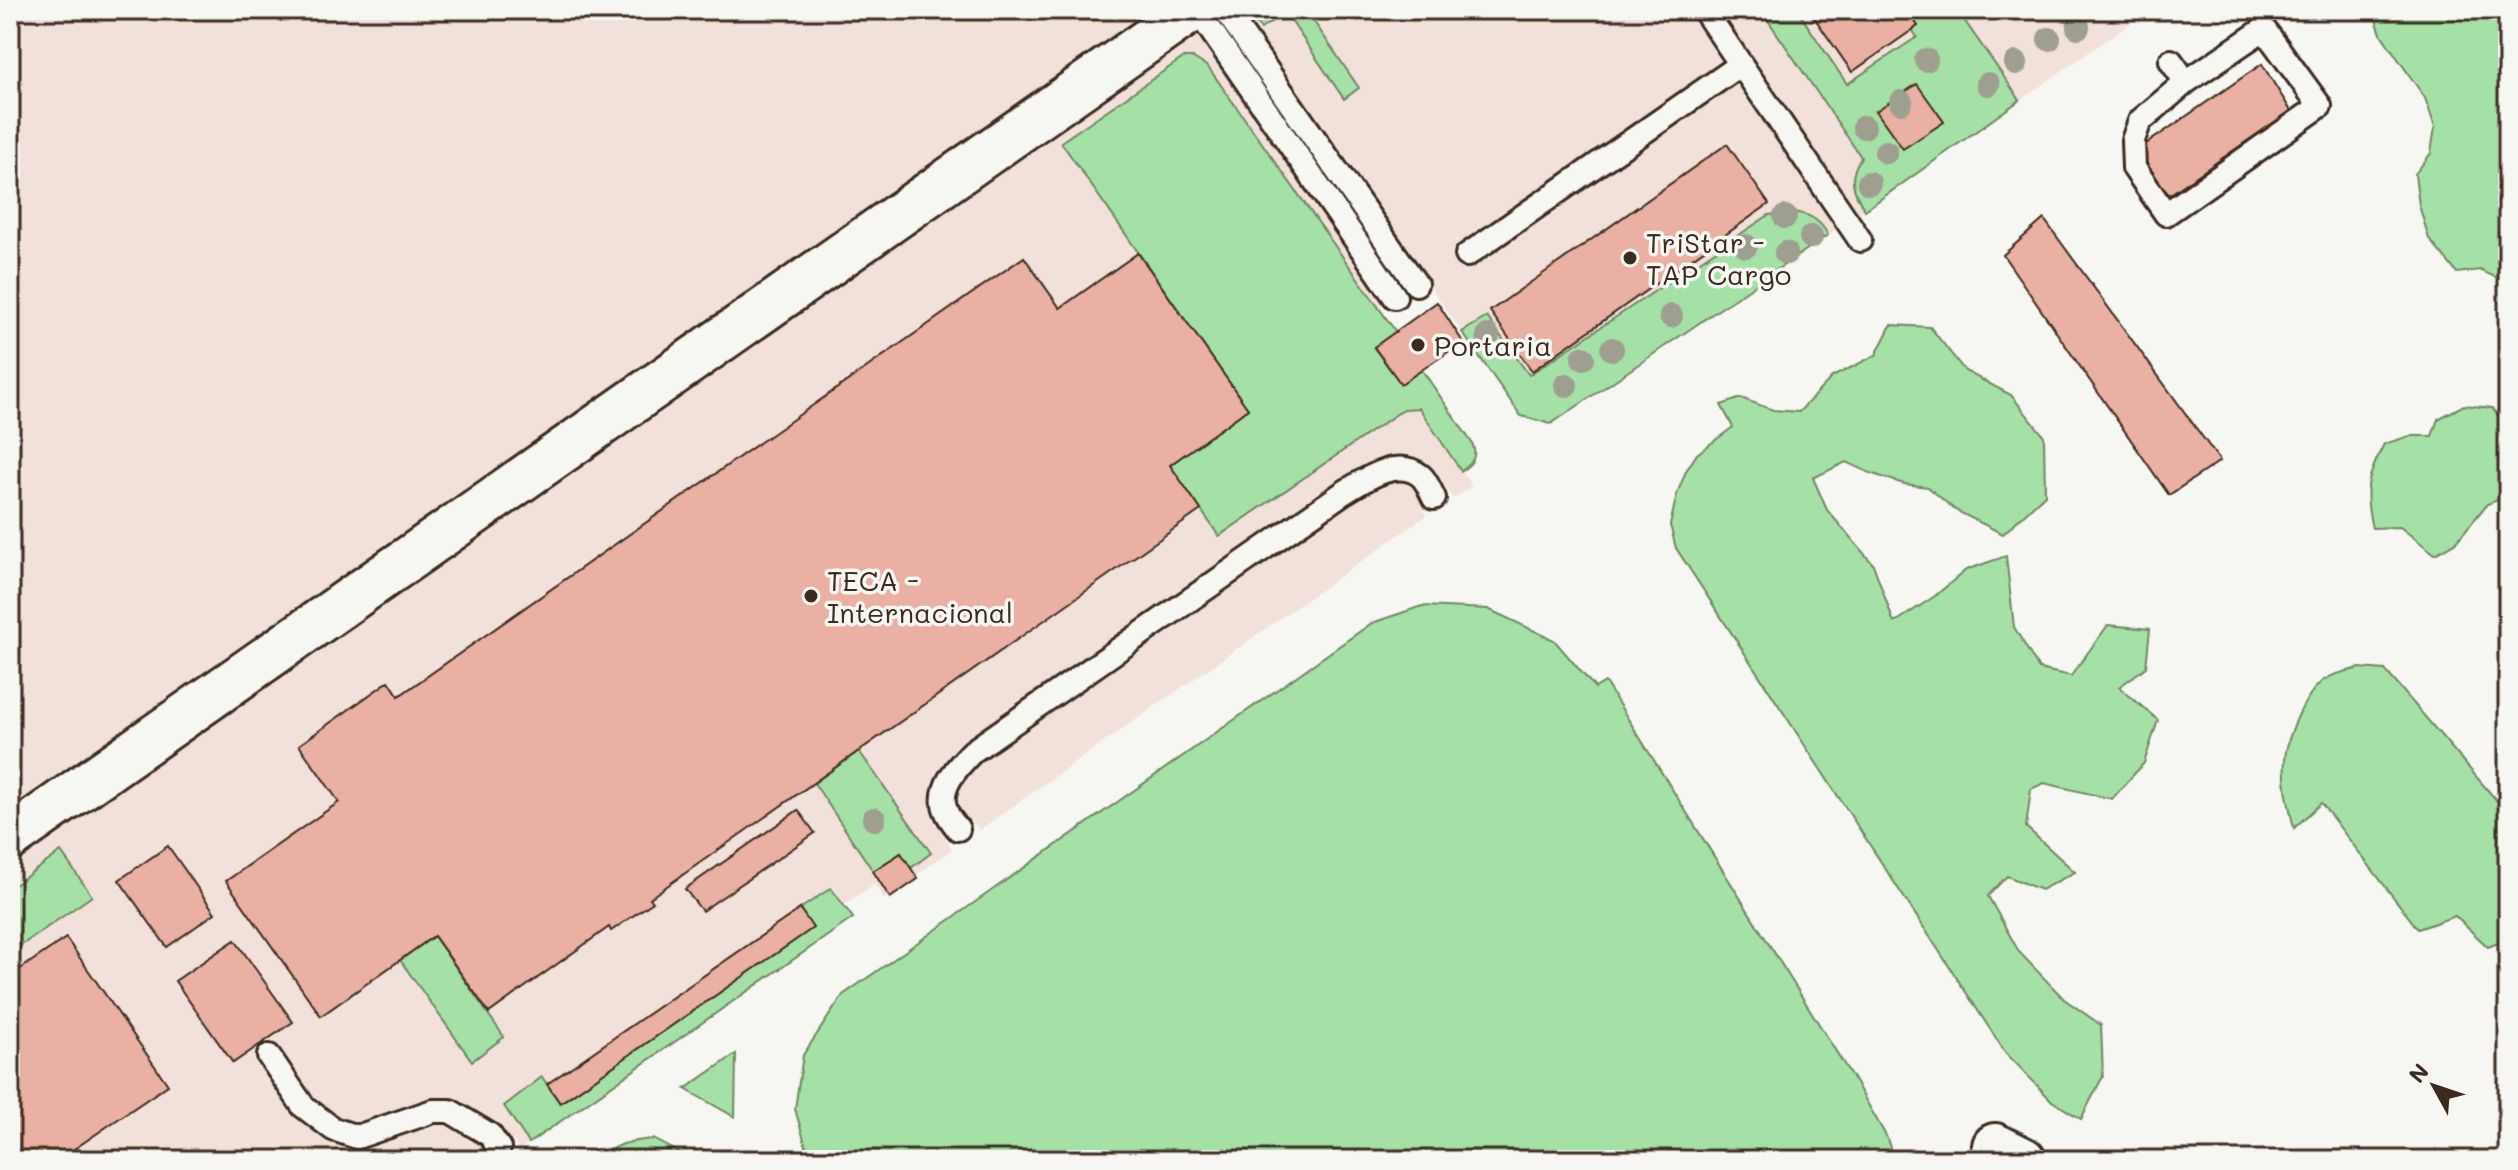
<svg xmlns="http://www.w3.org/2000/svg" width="2518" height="1170" font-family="Mali,sans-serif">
<rect width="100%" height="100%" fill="#f6f6f2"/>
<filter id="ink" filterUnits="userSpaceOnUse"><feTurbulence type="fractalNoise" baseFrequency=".0125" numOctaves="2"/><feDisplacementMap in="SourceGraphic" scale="16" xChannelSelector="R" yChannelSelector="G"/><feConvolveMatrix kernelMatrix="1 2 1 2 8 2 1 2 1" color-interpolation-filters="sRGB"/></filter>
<g filter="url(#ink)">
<path fill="#f2e1da" d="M10,10H2149L1828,235L1551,424L1521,416L1424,278L1357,322L1472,486L1453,499L1447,489L1422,507L1427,515L979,830L971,820L945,838L952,849L884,899L874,884L844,905L853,918L519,1150L512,1140L487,1157L488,1160H10Z"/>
<g fill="#a5e1a7" stroke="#708662" stroke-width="2">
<path d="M1259,10H1306L1359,88L1344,99L1285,12L1261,29L1257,24Z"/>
<path d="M1761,10H1797L1847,84L1917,37L1899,10H1957L2020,100L1865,210C1852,191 1848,177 1861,157Z"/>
<path d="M2373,10H2508V283L2480,270L2457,273L2429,239L2419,205L2415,174L2431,153L2435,127L2425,98L2381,34Z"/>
<path d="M1183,58H1193L1208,67L1396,332L1374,348L1401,384L1422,370L1472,443C1478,456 1472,464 1461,471L1419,408L1404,409L1219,536L1170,465L1248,409L1061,142Z"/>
<path d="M1791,212C1809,213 1820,220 1828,235L1551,424L1521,416L1462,332L1487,317L1529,375L1769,215Z"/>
<path d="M1891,325L1930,327L1965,371L2011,395L2044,436L2045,495L2003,534L1955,510L1928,487L1904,484L1870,473L1846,462L1813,478L1827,510L1873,564L1894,623L1935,596L1966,570L2006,556L2014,627L2039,669L2071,676L2108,625L2150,629L2146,667L2119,687L2158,720L2144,763L2112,799L2044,783L2031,789L2026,827L2075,872L2041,890L2007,876L1988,896L2019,952L2064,999L2101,1025L2103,1076L2081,1119L2052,1101L2005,1052L1676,548L1670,525L1677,494L1686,471L1697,454L1733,427L1721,405L1741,398L1773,410L1799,412L1832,377L1876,355Z"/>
<path d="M2464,405L2492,408L2508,429V496L2487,504L2456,542L2435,554L2400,527L2372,528C2363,490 2367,478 2384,444L2410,436H2432L2438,419Z"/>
<path d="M1422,606L1488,609L1554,640L1595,688L1605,682L1857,1085L1886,1136L1894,1160H810L795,1109L803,1055L843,995L1372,623Z"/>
<path d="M2360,668L2385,670L2497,801L2508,802V939L2488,947L2455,916L2418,929L2321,803L2294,828C2289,806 2283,782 2285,759C2287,736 2305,693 2324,680C2334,673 2349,671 2360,668Z"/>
<path d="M859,751L931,853L911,868L901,853L873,871L814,783Z"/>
<path d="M61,852L92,896L10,953V888Z"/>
<path d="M831,888L853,918L529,1143L504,1106L542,1077L560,1103L812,928L800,909Z"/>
<path d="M434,936L504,1037L472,1061L400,960Z"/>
<path d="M736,1054L735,1117L685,1089Z"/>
<path d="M653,1139L694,1160H597C613,1144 631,1141 653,1139Z"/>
</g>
<g fill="#eab0a3" stroke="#3b2a1e" stroke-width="2">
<path d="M1809,10H1907L1918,26L1852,72Z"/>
<path d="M2262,64L2291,111L2169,195L2136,151Z"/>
<path d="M1917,84L1944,122L1903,149L1876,111Z"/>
<path d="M1727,144L1769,204L1532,371L1490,311Z"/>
<path d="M2044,219L2220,461L2169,495L2003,255Z"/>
<path d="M1138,253L1248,409L1170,465L1201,510L650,898L653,902L611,931L609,927L489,1013L434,936L321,1016L226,881L339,802L299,745L389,681L399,696L1024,257L1060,308Z"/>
<path d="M1437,302L1463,342L1401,384L1374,347Z"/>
<path d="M798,810L815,833L702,911L685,889Z"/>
<path d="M168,846L215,913L167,947L119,880Z"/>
<path d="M901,853L918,879L890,898L873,871Z"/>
<path d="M800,909L813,928L560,1103L547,1084Z"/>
<path d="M66,938L168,1085L58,1160H10V976Z"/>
<path d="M235,940L293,1022L233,1063L175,981Z"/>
</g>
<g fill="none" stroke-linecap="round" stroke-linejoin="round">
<defs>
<g id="service">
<path d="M1225,10L1416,284"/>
<path d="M1704,10L1860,240"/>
<path d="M1201,16L1395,297"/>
<path d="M2171,61L2186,82L2140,121L2133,140L2134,168L2166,214L2320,106L2264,29L2186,82"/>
<path d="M1467,255L1740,65"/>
<path d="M10,825L1173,10"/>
<path d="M958,829C954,824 949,818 947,813C935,790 958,766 973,751L1343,493C1363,481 1397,456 1421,476C1426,480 1431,492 1434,498"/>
<path d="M10,851L1210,10"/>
<path d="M269,1056L303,1106L333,1129L357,1137L433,1111H450L490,1135L499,1148"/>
</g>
<path id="primary" d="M1995,1146L2023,1160"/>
</defs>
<use href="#service" stroke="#3b2a1e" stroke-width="28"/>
<use href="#primary" stroke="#3b2a1e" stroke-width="50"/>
<use href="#service" stroke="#f6f6f2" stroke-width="22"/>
<use href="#primary" stroke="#f6f6f2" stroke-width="44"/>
</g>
<g fill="#9e9f90">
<circle cx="2078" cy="27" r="12"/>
<circle cx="2049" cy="39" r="12"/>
<circle cx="1926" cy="60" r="12"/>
<circle cx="2016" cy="63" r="12"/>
<circle cx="1988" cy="84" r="12"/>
<circle cx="1901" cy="102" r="12"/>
<circle cx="1864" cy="127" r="12"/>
<circle cx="1886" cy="152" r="12"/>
<circle cx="1869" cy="183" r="12"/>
<circle cx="1785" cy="217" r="12"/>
<circle cx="1811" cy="237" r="12"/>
<circle cx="1746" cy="246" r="12"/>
<circle cx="1786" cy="253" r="12"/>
<circle cx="1671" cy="316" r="12"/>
<circle cx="1488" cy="336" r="12"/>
<circle cx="1612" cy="349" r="12"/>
<circle cx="1583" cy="358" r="12"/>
<circle cx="1566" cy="385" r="12"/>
<circle cx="874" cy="819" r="12"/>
</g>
</g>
<g fill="#3b2a1e" stroke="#f6f6f2" stroke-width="3">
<circle cx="1630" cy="258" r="8"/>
<circle cx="1418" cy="345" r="8"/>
<circle cx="811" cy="596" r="8"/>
</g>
<g text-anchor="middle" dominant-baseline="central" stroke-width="7" stroke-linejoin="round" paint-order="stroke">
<g font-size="28" fill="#3b2a1e" stroke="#f6f6f2" text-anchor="start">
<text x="1646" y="242">TriStar -<tspan x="1646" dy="32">TAP Cargo</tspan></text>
<text x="1434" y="345">Portaria</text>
<text x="827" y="580">TECA -<tspan x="827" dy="32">Internacional</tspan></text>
</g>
</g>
<rect width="2518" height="1170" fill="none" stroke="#f6f6f2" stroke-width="40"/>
<rect x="20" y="20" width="2478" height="1130" fill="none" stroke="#3b2a1e" stroke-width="3" filter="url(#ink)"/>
<g transform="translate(2434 1086) rotate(310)" stroke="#f6f6f2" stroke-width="6" paint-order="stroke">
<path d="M0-6L14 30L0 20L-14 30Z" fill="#3b2a1e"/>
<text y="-12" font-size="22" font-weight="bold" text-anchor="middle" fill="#3b2a1e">N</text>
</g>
</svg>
